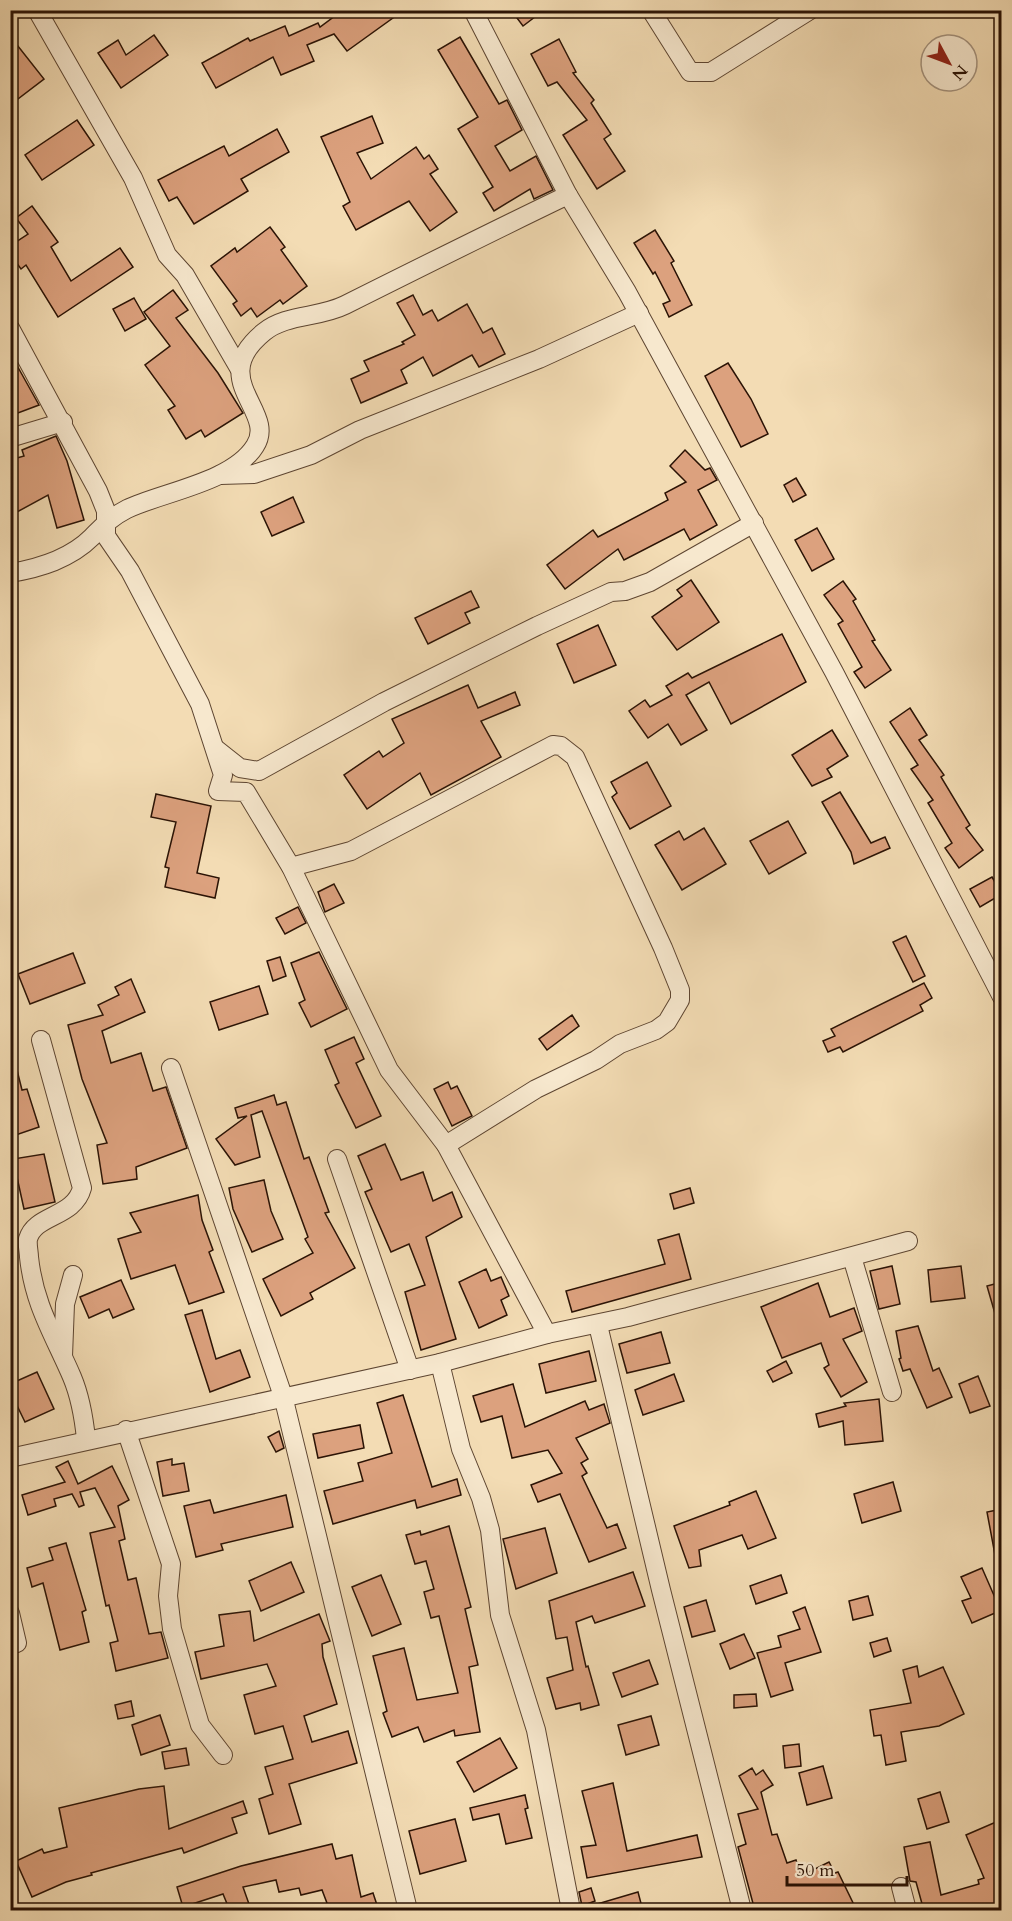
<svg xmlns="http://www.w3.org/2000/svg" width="1012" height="1921" font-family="Cardo,serif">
<rect width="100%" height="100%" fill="#f3dcb4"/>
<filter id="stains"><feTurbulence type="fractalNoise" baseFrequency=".00333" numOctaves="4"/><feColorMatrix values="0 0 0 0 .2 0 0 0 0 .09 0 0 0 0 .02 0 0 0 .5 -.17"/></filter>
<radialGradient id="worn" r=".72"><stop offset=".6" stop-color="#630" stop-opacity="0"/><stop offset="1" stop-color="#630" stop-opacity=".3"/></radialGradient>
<g fill="#dca17e" stroke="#2b1305" stroke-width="1.5">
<path d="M343,10H404L347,51L334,34L307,45L314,61L281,75L273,57L216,88L202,63L248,38L250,41L285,26L289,36L318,23L320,27Z"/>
<path d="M511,10H544L523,26Z"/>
<path d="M154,35L168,55L121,88L98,53L118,40L126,55Z"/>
<path d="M10,36L44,79L10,105Z"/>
<path d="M460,37L499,104L507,100L522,130L495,146L510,171L536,156L553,190L534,199L530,189L494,211L483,193L493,187L458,129L478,117L438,50Z"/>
<path d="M559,39L576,72L573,73L594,100L591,103L611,134L604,139L625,171L597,189L563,135L587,120L557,82L548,86L531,54Z"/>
<path d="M372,116L383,143L357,153L371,179L416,147L424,159L429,155L438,169L430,174L457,212L430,231L409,201L356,230L343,206L350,202L321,137Z"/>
<path d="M77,120L94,145L42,180L25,155Z"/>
<path d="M277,129L289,152L241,179L248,191L194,224L177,197L169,201L158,180L224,146L229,156Z"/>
<path d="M32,206L58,242L51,247L71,281L120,248L133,267L58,317L26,265L21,269L10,254V246L28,234L16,218Z"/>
<path d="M270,227L285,247L281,250L307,286L283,304L280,300L257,317L251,308L241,316L233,304L237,301L211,266L235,248L237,252Z"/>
<path d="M655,230L674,261L671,263L692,305L669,317L663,304L670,301L655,272L653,274L634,243Z"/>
<path d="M173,290L188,310L176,318L218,373L243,413L205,437L201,430L186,439L168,410L175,406L145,365L170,346L144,312Z"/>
<path d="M413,295L423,315L432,310L438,321L467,304L483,333L492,328L505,354L479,367L472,355L433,376L423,357L401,370L407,383L361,403L351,379L369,371L364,361L404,344L402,342L415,335L397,303Z"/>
<path d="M134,298L146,319L125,331L113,309Z"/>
<path d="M10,353L39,405L10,416Z"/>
<path d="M728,363L751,399L768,434L741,447L705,376Z"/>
<path d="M56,436L67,461L84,520L57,528L48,495L17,512L10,501V460L24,456L22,450Z"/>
<path d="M685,450L705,470L710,468L717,480L698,490L717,525L690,540L684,529L624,560L618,549L565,589L547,565L593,530L598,537L668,500L665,493L686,482L670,466Z"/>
<path d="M796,478L806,495L793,502L784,485Z"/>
<path d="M293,497L304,522L272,536L261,512Z"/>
<path d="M817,528L834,559L812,571L795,540Z"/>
<path d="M691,580L719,622L677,650L652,617L682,596L677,590Z"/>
<path d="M843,581L856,599L853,601L875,640L872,641L891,670L865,688L854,672L862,667L838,624L843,621L824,595Z"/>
<path d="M471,591L479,607L465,613L470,623L428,644L415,618Z"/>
<path d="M598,625L616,665L574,683L557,644Z"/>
<path d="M782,634L806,682L731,724L709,682L686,695L707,730L681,745L668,724L648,738L629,711L645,700L650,707L672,695L666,686L688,673L692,678Z"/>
<path d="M468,685L478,708L515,692L520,705L481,721L501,757L431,795L420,773L367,809L344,775L379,751L383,757L404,743L392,719Z"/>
<path d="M910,708L927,735L919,740L944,775L941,777L970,825L966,828L983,850L959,868L945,848L952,843L928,803L933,800L911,769L918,765L890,722Z"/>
<path d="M832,730L848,756L827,769L832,777L812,786L792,755Z"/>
<path d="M647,762L671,806L630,829L612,797L617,793L611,782Z"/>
<path d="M840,792L871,843L885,837L890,848L854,864L851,852L822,802Z"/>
<path d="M156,794L211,806L197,873L219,878L215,898L165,887L169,868L165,867L176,822L151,817Z"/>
<path d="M788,821L806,853L769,874L750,841Z"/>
<path d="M704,828L726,864L682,890L655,845L679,831L684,840Z"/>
<path d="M992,877L1002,894L980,907L970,889Z"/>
<path d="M334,884L344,903L325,912L318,892Z"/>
<path d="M298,907L306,923L285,934L276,918Z"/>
<path d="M906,936L925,976L913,982L893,942Z"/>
<path d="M319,952L347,1009L311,1027L299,1003L305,1000L291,963Z"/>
<path d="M73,953L85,983L30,1004L18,974Z"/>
<path d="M280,957L286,976L273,981L267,961Z"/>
<path d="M131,979L145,1012L102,1031L111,1063L141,1053L153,1091L166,1087L187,1148L136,1167L137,1179L103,1184L97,1145L107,1143L82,1079L68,1025L103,1015L98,1005L119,995L115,987Z"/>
<path d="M924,983L932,998L920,1005L923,1011L843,1052L840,1047L828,1052L823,1041L835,1036L831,1029Z"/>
<path d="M259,986L268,1014L219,1030L210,1002Z"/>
<path d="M572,1015L579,1026L547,1050L539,1039Z"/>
<path d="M354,1037L364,1059L356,1063L381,1116L356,1128L335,1085L339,1083L325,1050Z"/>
<path d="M10,1062H15L22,1090L27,1089L39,1127L10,1137Z"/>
<path d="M448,1082L451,1089L457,1086L472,1116L452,1126L434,1089Z"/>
<path d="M274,1095L277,1105L286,1102L304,1159L309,1157L329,1212L325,1213L355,1268L310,1293L313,1299L281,1316L263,1279L313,1253L305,1239L308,1237L262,1111L251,1115L260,1157L235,1165L216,1139L247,1116L238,1118L235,1108Z"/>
<path d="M385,1144L401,1180L423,1172L433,1201L452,1192L462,1217L426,1237L456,1339L421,1350L405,1292L425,1285L409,1244L391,1252L365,1192L372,1189L358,1156Z"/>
<path d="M44,1154L55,1202L24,1209L13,1159Z"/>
<path d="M264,1180L271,1211L283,1239L252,1252L233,1209L229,1188Z"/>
<path d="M690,1188L694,1203L674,1209L670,1194Z"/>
<path d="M198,1195L202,1220L213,1250L209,1252L224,1292L189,1304L175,1265L131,1279L118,1239L141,1232L130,1213Z"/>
<path d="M679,1234L691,1279L572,1312L566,1291L665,1264L658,1240Z"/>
<path d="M892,1266L900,1304L879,1309L870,1271Z"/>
<path d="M961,1266L965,1298L931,1302L928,1270Z"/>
<path d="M486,1269L491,1281L501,1277L509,1296L501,1300L507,1315L479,1328L459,1282Z"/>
<path d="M121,1280L134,1309L113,1318L109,1309L89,1318L80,1297Z"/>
<path d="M1002,1282V1323L998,1324L987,1286Z"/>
<path d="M818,1283L830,1317L854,1308L862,1331L843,1339L867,1382L841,1397L824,1368L829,1365L821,1343L782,1358L761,1307Z"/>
<path d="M202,1310L216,1359L240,1350L250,1377L210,1392L185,1315Z"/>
<path d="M918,1326L933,1371L939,1368L952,1397L927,1408L910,1369L903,1371L899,1359L901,1358L896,1331Z"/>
<path d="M661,1332L670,1363L627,1373L619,1344Z"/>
<path d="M589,1351L596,1381L546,1393L539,1364Z"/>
<path d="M786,1361L792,1373L773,1382L767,1371Z"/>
<path d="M37,1372L54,1409L25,1422L10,1391V1384Z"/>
<path d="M674,1374L684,1401L643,1415L635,1390Z"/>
<path d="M978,1376L990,1406L970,1413L959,1384Z"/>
<path d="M513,1384L525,1427L585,1401L589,1410L604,1404L610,1423L576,1438L588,1459L581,1463L587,1473L582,1476L607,1528L617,1524L626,1548L589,1562L560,1494L538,1502L531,1485L562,1473L548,1450L512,1458L502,1416L481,1422L473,1396Z"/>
<path d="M403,1395L432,1487L457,1479L461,1495L417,1508L415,1500L333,1524L324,1491L363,1481L358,1463L392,1453L377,1403Z"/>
<path d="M879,1399L883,1441L845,1445L843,1421L819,1427L816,1414L846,1406L844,1403Z"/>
<path d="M360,1425L364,1448L318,1458L313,1434Z"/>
<path d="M279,1431L284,1448L276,1452L268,1437Z"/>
<path d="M172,1459V1465L184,1463L189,1491L163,1496L157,1462Z"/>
<path d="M68,1461L78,1484L112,1466L129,1500L118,1506L125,1539L119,1541L128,1580L136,1578L149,1634L161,1632L168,1658L116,1671L110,1643L118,1641L109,1605L106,1606L90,1533L115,1527L95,1488L80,1492L84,1505L79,1507L72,1494L54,1499L56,1506L28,1515L22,1495L65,1482L56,1467Z"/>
<path d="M893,1482L901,1511L862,1523L854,1494Z"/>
<path d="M756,1491L776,1538L748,1549L742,1535L699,1550L701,1566L689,1568L674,1526L730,1505L729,1502Z"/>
<path d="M286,1495L293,1527L221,1544L223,1550L196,1557L184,1506L210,1500L214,1513Z"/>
<path d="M1002,1509V1554L995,1555L987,1512Z"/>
<path d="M449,1526L471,1607L465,1609L478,1665L469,1667L480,1732L455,1736L454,1730L424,1742L418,1727L392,1737L383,1713L387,1711L373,1656L404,1648L417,1700L458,1693L439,1616L431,1618L424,1592L434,1589L426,1561L415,1564L406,1535L420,1531L421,1535Z"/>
<path d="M545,1528L557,1573L516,1589L503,1539Z"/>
<path d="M66,1543L86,1610L82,1612L89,1642L60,1650L43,1583L32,1587L27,1568L53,1560L49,1548Z"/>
<path d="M291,1562L304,1592L261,1611L249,1581Z"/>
<path d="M982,1568L996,1600L1002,1599V1610L972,1623L962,1601L971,1598L961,1577Z"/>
<path d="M633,1572L645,1606L595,1623L592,1616L576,1622L586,1667L588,1666L599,1705L581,1710L580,1703L556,1709L547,1678L573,1670L567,1637L556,1639L549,1601Z"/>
<path d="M381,1575L401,1624L372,1636L352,1587Z"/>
<path d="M781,1575L787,1593L756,1604L750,1586Z"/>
<path d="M868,1596L873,1615L853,1620L849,1601Z"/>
<path d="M706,1600L715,1631L692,1637L684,1607Z"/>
<path d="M805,1607L821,1652L785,1663L793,1690L771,1697L757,1653L781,1647L778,1636L800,1629L793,1612Z"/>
<path d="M250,1611L254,1641L319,1614L330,1641L322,1644L323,1657L337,1704L304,1716L312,1742L348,1731L357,1763L289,1784L301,1824L269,1834L259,1799L273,1794L265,1767L293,1759L283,1726L255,1734L244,1695L276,1686L267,1664L201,1679L195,1652L224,1646L219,1615Z"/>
<path d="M744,1634L755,1658L730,1669L720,1644Z"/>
<path d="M887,1638L891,1651L874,1657L870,1643Z"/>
<path d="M649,1660L658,1684L622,1697L613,1673Z"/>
<path d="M917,1666L919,1677L943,1667L964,1714L939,1726L901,1732L906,1761L886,1765L881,1735L874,1736L870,1710L911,1703L903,1670Z"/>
<path d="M756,1694L757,1706L734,1708V1695Z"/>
<path d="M131,1701L134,1716L118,1719L115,1705Z"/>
<path d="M160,1715L170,1745L141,1755L132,1725Z"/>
<path d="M651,1716L659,1745L626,1755L618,1725Z"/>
<path d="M500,1738L517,1768L474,1792L457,1762Z"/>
<path d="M799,1744L801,1766L785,1768L783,1746Z"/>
<path d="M186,1748L189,1765L165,1769L162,1752Z"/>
<path d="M823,1766L832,1798L807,1805L799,1773Z"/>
<path d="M752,1768L756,1775L763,1770L773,1785L761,1792L772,1835L777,1834L787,1863L796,1860L801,1876L829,1862L835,1873L838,1872L857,1911H778V1904L755,1911L738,1847L746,1844L738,1814L758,1809L739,1776Z"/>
<path d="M613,1783L627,1851L697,1835L702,1857L587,1878L581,1847L596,1845L582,1791Z"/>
<path d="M164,1786L169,1829L243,1801L247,1813L232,1818L237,1833L184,1853L182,1848L91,1873L92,1875L66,1882L32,1897L16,1861L42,1849L44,1853L67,1847L59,1808L139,1789Z"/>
<path d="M940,1792L949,1822L927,1829L918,1799Z"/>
<path d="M525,1795L528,1808L525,1809L532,1838L506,1844L499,1814L473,1820L470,1808Z"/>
<path d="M455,1819L466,1861L420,1874L409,1831Z"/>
<path d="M996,1822L1002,1836V1911H924L916,1882L910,1881L904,1847L930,1842L941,1895L979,1884L978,1880L984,1878L966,1835Z"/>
<path d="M332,1844L336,1859L352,1855L361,1897L373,1893L379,1911H330L322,1890L301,1895L299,1888L279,1892L276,1880L243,1887L249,1904L230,1911L223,1894L183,1907L177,1887L241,1866Z"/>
<path d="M591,1888L595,1901L582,1906L579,1892Z"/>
<path d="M638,1892L643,1911H588L587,1907Z"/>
</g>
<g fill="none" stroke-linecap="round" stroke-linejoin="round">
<defs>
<g id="minor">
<path d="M37,10L133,178L167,255L185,275L239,368"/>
<path d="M473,10L568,195L627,292L834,672L1002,997"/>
<path d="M651,10L690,72H711L810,10"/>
<path d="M10,328L98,491L106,511V536L130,571L200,704L223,775L218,791L246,792L291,867L389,1070L446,1145L547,1334"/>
<path d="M10,438L63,422"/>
<path d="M220,475L254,474L311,455L360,430L539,359L639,313"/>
<path d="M10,573C40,568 70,559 92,537C105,524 110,518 127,509C163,492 233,482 255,446C278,411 205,380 264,332C286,314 319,318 345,305C419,268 493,231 568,195"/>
<path d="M216,749L240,768L259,771L384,702L537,626L611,592L625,591L650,582L754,523"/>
<path d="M291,867L351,851L553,745L561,746L575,757L663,948L680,990V1000L667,1022L656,1030L620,1044L596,1060L536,1089L446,1145"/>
<path d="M41,1040L82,1188C74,1218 35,1214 28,1239C27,1245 29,1252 29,1257C34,1305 54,1335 72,1377C80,1396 84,1419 86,1439"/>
<path d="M171,1068L283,1396L408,1910"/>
<path d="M337,1159L410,1370"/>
<path d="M852,1257L892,1392"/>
<path d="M598,1325L661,1590L742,1910"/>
<path d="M63,1356L65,1304L73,1275"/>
<path d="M440,1363L461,1449L481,1498L490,1530L500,1615L536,1730L571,1910"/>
<path d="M126,1430L171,1564L168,1596L172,1629L200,1725L223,1755"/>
<path d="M10,1458L440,1363L547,1334L628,1317L908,1241"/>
<path d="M10,1613L17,1643"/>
<path d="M901,1887L907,1910"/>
</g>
</defs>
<use href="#minor" stroke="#5d4531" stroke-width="20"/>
<use href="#minor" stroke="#f7e8ce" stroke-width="18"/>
</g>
<rect width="1012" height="1921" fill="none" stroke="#f3dcb4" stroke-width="36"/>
<rect x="12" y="12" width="988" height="1897" fill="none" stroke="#2b1305" stroke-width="3"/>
<rect x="18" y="18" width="976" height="1885" fill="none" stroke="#2b1305" stroke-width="1.5"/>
<g transform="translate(949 63) rotate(131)"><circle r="28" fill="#f7e8ce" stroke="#a5937e" stroke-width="1.5"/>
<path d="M0-4.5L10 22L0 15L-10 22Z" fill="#8f2418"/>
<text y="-9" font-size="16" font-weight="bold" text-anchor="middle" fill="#2b1305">N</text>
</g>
<path d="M787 1876v9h120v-9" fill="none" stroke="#2b1305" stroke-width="3"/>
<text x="796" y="1876" font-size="18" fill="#2b1305" stroke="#f7e8ce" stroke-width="4.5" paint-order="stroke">50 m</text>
<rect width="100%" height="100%" filter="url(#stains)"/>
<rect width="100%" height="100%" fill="url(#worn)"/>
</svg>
